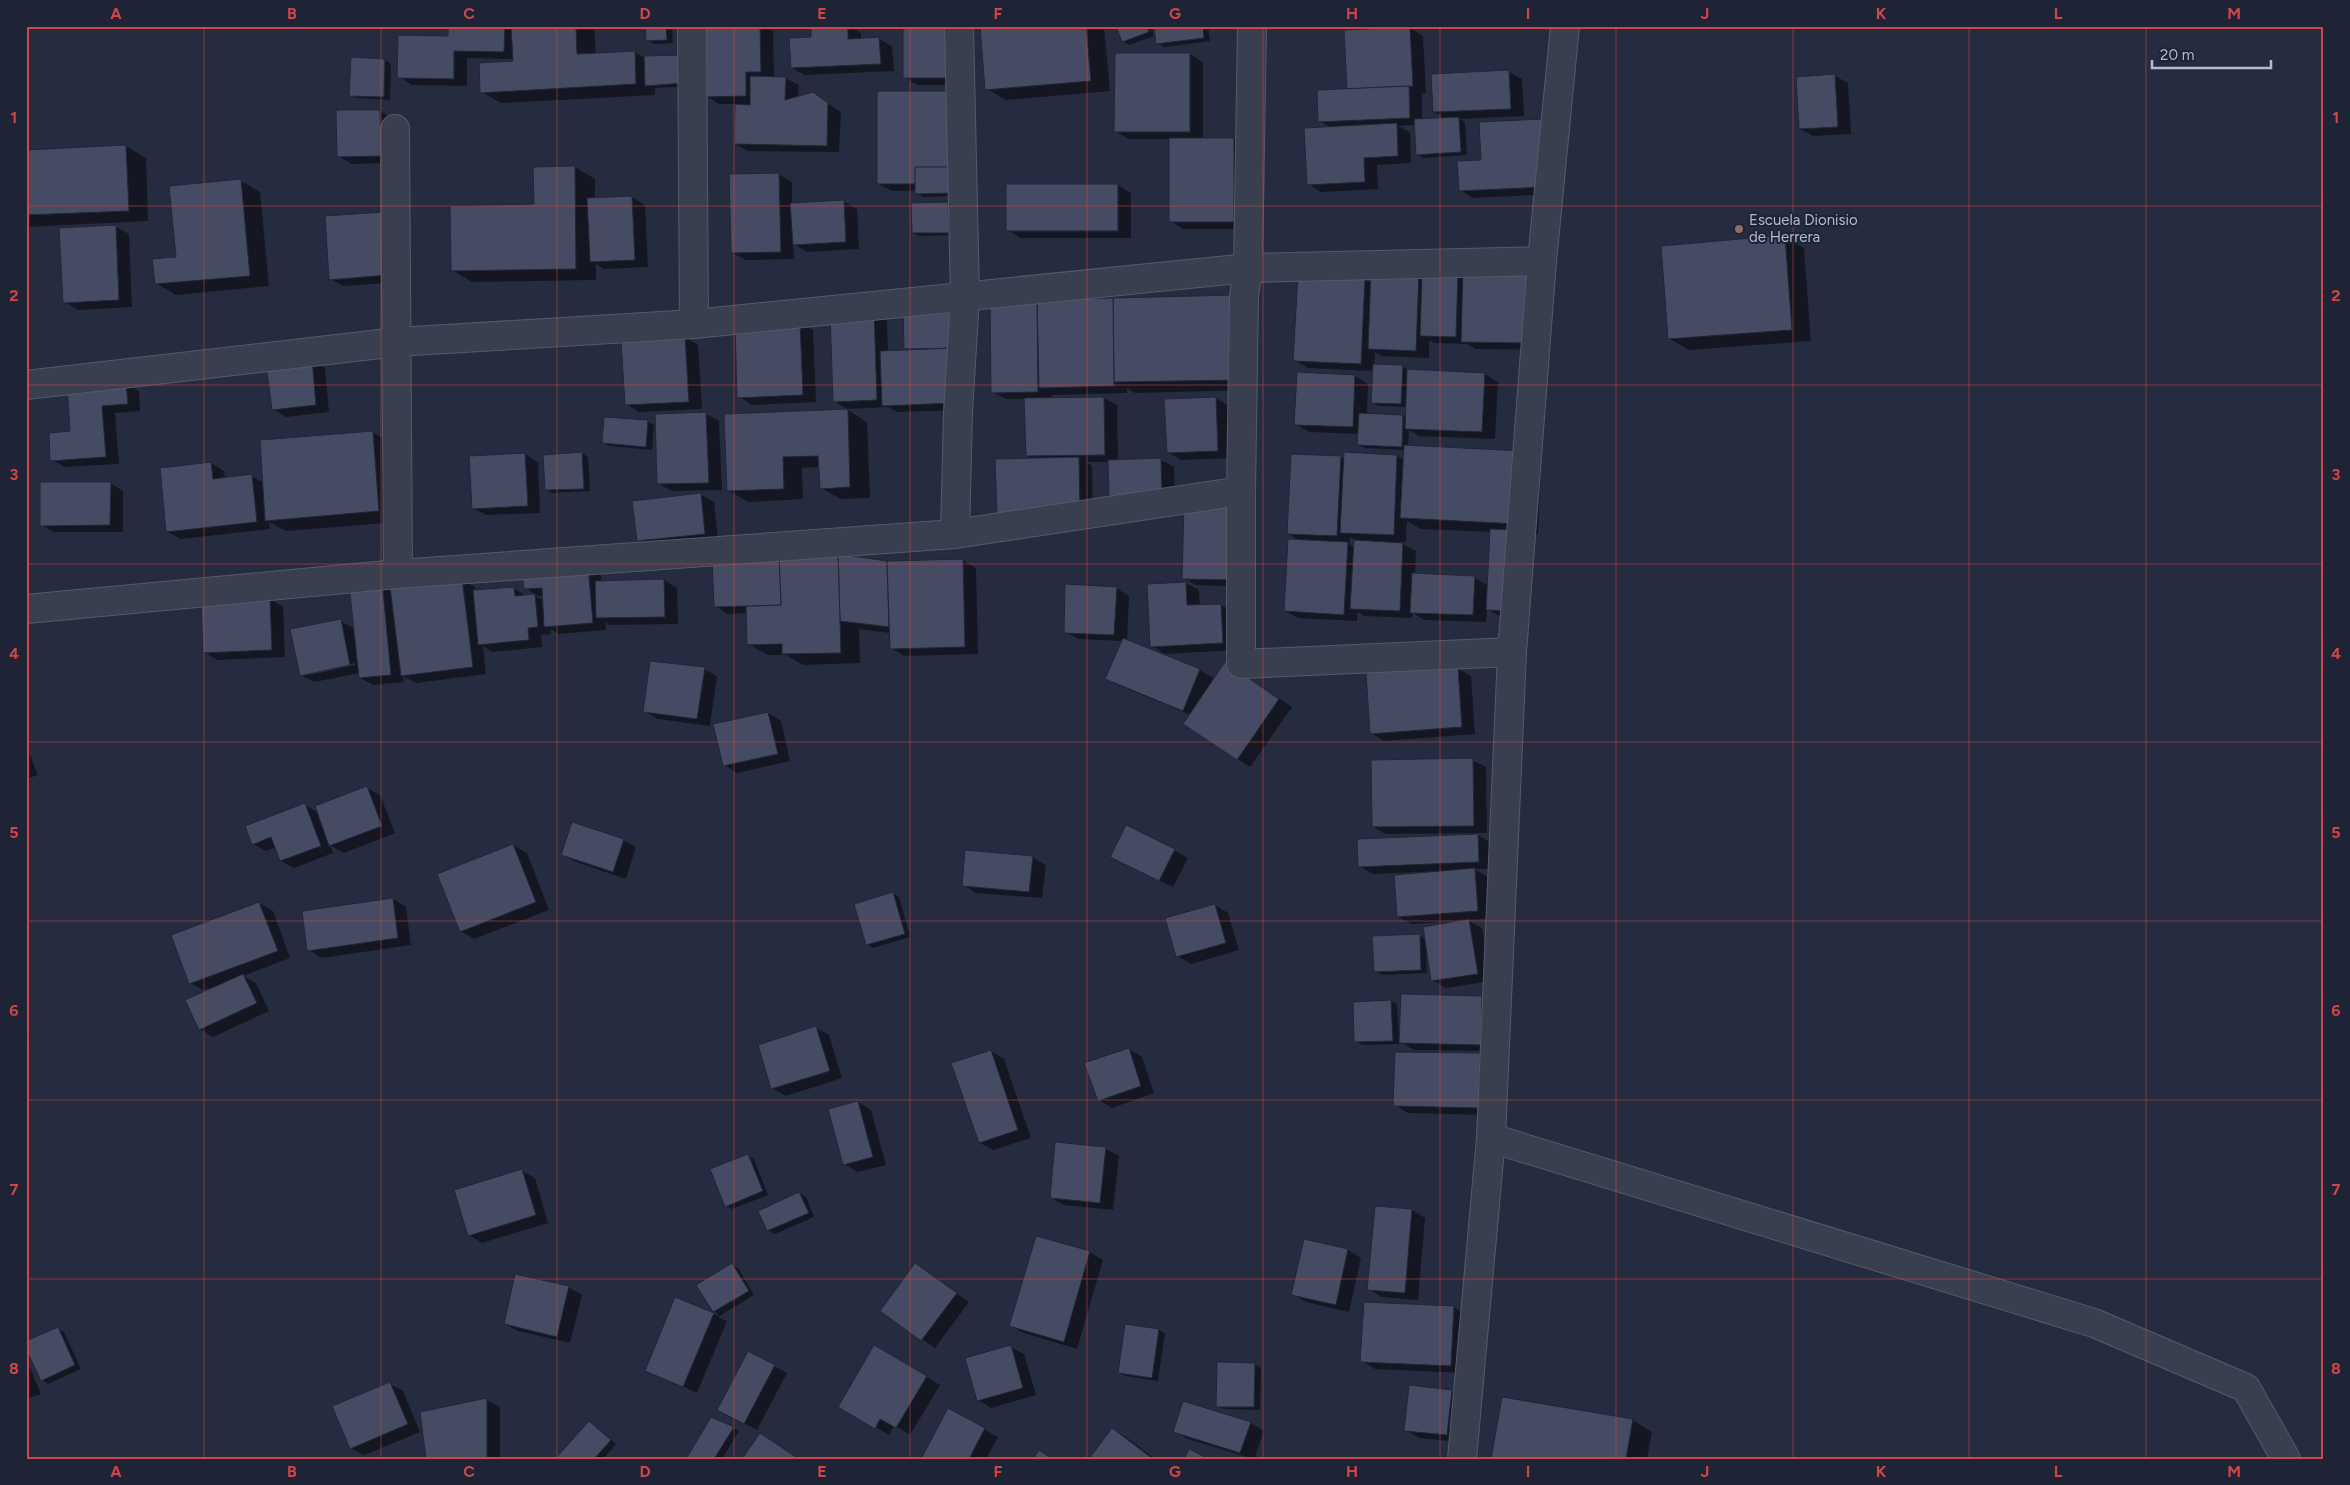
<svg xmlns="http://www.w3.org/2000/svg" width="2350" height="1485" font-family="Figtree,sans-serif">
<rect width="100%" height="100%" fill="#262c40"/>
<g fill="#0007" fill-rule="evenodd">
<path d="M449,26H594L596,54L634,52L644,57L683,56L691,86L655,88V95L501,103L482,92L514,62V59L467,58V86L412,85L399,77L449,37Z"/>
<path d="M646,26H668L672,28L673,43L654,44L647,40Z"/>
<path d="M705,26H764L773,31L774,78H785L799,85L798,98L813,94L841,112L839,152L748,151L735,144L736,104H719L706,96Z"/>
<path d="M821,26H849L861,33V39H879L892,46L894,71L805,75L792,68Z"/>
<path d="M904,26L960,85H918L904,77Z"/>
<path d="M981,26H1104L1110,91L1006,100L987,89Z"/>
<path d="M1117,26H1151L1154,36L1129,45L1123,41Z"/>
<path d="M1155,26H1208L1210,41L1164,47L1157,43Z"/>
<path d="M1530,26H1555V29H1534Z"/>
<path d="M1410,28L1423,36L1426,93H1422V120L1446,119L1434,112L1509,72L1522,79L1524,116L1460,119L1465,122L1467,155L1423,158L1417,154L1416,125L1398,126L1410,132L1411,163L1377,165L1378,189L1321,192L1308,184L1331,128L1320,121Z"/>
<path d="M1116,54H1190L1203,62V139H1234L1247,147V229H1183L1170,221V139H1129L1116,132Z"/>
<path d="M352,59L385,60L391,64L390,100L356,98L350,95Z"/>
<path d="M1835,76L1848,83L1851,134L1813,136L1800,129Z"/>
<path d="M951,92L959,196L923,197L916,191H892L878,184Z"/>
<path d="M380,111L393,119L394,163L352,164L338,156Z"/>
<path d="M126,146L146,158L148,221L26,227V151Z"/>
<path d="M1458,162L1558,194L1473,198L1460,190Z"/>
<path d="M575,167L595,179V199L632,197L645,205L648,267L604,269L596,264V280L472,282L452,270L535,206Z"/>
<path d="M778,174L792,182V204L843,201L857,209L859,249L807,252L793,244L794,259L746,260L732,253Z"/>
<path d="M241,181L260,192L269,286L176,295L156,283Z"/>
<path d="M1118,185L1131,193V238H1021L1008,230Z"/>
<path d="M948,203L954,207L955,235L919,236L913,233Z"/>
<path d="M326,217L401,282L343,286L330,279Z"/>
<path d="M115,226L129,234L132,307L78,310L65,302Z"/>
<path d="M1784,237L1804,248L1811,341L1689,350L1670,339Z"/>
<path d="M1526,269L1540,277L1538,350L1476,349L1467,344L1435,343L1429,340V358L1382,356L1375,352L1374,365L1403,366L1409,371L1485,374L1498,382L1495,439L1419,436L1409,430L1408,447L1521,452L1541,464L1538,534L1518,533L1525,618L1501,617L1487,609L1486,622L1424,620L1413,613L1412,618L1364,616L1357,612V621L1298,618L1285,611L1301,541L1288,534L1340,457L1344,459L1397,456L1405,460V450L1365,448L1358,445L1359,434L1309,432L1295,424L1298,374L1355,376L1368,384L1367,414L1403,416L1406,418L1407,407L1378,406L1372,402L1374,371L1308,368L1294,360L1365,279L1372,283V271ZM1407,521L1421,529L1492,532L1489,586L1475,578L1415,575L1416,551L1399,542H1406ZM1350,537L1355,540V547L1350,545ZM1499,609L1518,613L1499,612Z"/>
<path d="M1235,296L1256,390L1135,393L1127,388V393L1052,395L1051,399L1104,398L1117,405L1118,461L1161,460L1174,467L1175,504L1110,462H1086L1092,466L1093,519L1034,459L1027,456L1026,399H1006L993,392L992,302Z"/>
<path d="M955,307L967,410L897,412L888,407L847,409L834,401L874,311L887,319L888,352H905L904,309Z"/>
<path d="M800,322L813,330L816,402L752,405L739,397Z"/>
<path d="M685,337L698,345L702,409L639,412L626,404Z"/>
<path d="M311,361L325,368L329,412L286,417L273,409Z"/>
<path d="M126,383L139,391L140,411L115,413L119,464L65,467L52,460L72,433Z"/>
<path d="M1216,398L1229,406L1231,458L1181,460L1168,452L1166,400Z"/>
<path d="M848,410L867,422L870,498L841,499L821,488L820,467L802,468L803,499L748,502L728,490Z"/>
<path d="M706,414L719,421L722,490L672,491L659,484Z"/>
<path d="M648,422L654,425L652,450L609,446L603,443Z"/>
<path d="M372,432L392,443L399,522L286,531L269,522L270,529L181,539L168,532L211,463L224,471L225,479L252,476L264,483Z"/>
<path d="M582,453L588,457L590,491L552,493L546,490L544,456Z"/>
<path d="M525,454L538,462L540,513L486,515L473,508L470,457Z"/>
<path d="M110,483L123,491V532H54L41,525Z"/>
<path d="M700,494L714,502L718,541L651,548L638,540Z"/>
<path d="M1249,512L1248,587L1196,585L1183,578Z"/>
<path d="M963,560L976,568L978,654L904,656L891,648L890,633L859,629L860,663L803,665L786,655H768L748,644V613L728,614L715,606L887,562Z"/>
<path d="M587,566L601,574V582L664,580L677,588L678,624L610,625L605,622L606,630L559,634L550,629L551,634L541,635L542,647L492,652L483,646L486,674L416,683L403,676L404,682L373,685L360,678V673L314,682L301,675L340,621L355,629L350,585L462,579L475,587L476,591L514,588L527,597L538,596L525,588ZM536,596H543L544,601ZM355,663L356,665L310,675V672Z"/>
<path d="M1186,583L1199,590L1200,606L1221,605L1234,612L1236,650L1165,654L1152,646Z"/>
<path d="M1116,588L1129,596L1127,641L1200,670L1213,678L1211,683L1238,671L1292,707L1250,767L1237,759L1191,715L1120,686L1107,679L1122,641L1078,639L1065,632Z"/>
<path d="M270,599L283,607L285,657L217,660L204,652Z"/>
<path d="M1457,668L1471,676L1475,734L1384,741L1371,733Z"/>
<path d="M704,669L717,676L710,726L658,719L644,711Z"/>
<path d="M768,713L781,721L790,761L737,773L724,765Z"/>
<path d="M26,745L38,775L26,779Z"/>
<path d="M1472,760L1486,767L1487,833L1386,834L1373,827Z"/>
<path d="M367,788L380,795L395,833L344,853L330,845L333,853L294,868L281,861L276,847L266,851L253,844L305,805L319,813Z"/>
<path d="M1478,835L1491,843L1492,869H1474L1488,877L1491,918L1467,920L1482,928L1491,981L1446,988L1432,980L1428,951H1426L1427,973L1382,975L1375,971L1419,935L1426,939L1457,923L1456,921L1412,924L1398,917L1420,872L1373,874L1359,866Z"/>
<path d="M623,840L636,847L626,879L576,862L563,855Z"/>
<path d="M513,845L527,853L549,910L474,939L461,931Z"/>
<path d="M1174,850L1188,858L1173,887L1125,864Z"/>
<path d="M1032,857L1046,865L1042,898L976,893L963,885Z"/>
<path d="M893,893L899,897L910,937L873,948L867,944Z"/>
<path d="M393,899L406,907L411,945L322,958L309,950Z"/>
<path d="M259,903L273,911L290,958L243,976L256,983L269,1011L213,1037L200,1029L210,990L209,988L203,990L190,983L172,935Z"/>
<path d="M1215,905L1228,913L1239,950L1191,964L1177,956Z"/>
<path d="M1402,995L1482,997L1495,1005L1494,1051L1414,1050L1399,1041V1044L1362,1045L1356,1041L1354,1003L1391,1001L1397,1004L1399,1038H1401Z"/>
<path d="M816,1028L829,1035L842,1078L786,1096L772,1088Z"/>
<path d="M26,1034L30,1036L26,1059Z"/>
<path d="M1129,1049L1142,1057L1154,1093L1112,1108L1099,1100Z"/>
<path d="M991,1051L1004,1059L1031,1138L993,1150L980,1143L953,1064Z"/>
<path d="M1480,1055L1493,1062L1491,1115L1408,1113L1395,1105Z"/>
<path d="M858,1102L871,1110L886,1165L858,1172L844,1164Z"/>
<path d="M1106,1149L1119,1156L1113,1210L1064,1205L1051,1198Z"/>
<path d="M748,1156L754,1159L768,1195L732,1209L726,1206Z"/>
<path d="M522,1171L535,1178L548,1223L482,1243L469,1235Z"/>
<path d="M799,1193L806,1197L814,1217L775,1234L768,1230Z"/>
<path d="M1376,1207L1412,1210L1425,1218L1418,1300L1382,1297L1369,1289Z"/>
<path d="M1036,1237L1090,1252L1103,1260L1077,1349L1024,1333L1011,1326Z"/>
<path d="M1305,1240L1348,1250L1361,1258L1349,1312L1306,1302L1292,1294Z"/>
<path d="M732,1264L738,1268L754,1295L718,1317L727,1321L697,1393L647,1370L676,1299L719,1316L698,1285Z"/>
<path d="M915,1265L969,1302L935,1348L881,1311Z"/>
<path d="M568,1287L582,1295L570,1343L518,1331L505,1324Z"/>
<path d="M1454,1307L1467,1315L1463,1373L1375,1369L1362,1361Z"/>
<path d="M57,1329L64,1332L81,1369L48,1384L42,1380Z"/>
<path d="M1159,1330L1165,1333L1158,1381L1125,1376L1119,1372Z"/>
<path d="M875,1347L940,1385L910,1435L894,1425L889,1435L840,1406Z"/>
<path d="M1010,1347L1024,1354L1036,1395L991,1408L978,1400Z"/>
<path d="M26,1358L41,1394L26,1399Z"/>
<path d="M1219,1364H1255L1261,1368L1260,1410L1224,1409L1217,1406Z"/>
<path d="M774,1366L787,1373L757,1430L732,1417Z"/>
<path d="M390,1384L403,1391L420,1432L364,1455L351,1448Z"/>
<path d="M1451,1391L1465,1399L1460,1442L1419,1438L1405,1430Z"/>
<path d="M487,1400L500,1407V1459H427Z"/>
<path d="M1184,1402L1251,1423L1264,1431L1254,1459L1188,1439L1174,1431Z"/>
<path d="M949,1410L998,1437L986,1459H922Z"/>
<path d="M711,1418L739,1431L722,1459H687Z"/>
<path d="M1632,1420L1652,1432L1647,1459H1492Z"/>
<path d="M595,1426L616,1444L603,1459H557Z"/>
<path d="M1113,1430L1126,1437L1155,1459H1091Z"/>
</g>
<g fill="#454b62" stroke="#202637">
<path d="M448,26H505L504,52L454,51V79L397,78L398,35L448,36Z"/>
<path d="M511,26H576L577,54L635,51L636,84L480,93L479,63L513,61Z"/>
<path d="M645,26H666L667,40L646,41Z"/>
<path d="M704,26H760L761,72H746V96L705,97Z"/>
<path d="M811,26H848V39L879,37L881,64L791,68L789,38L811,37Z"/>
<rect x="903" y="26" width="44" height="52"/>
<path d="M980,26H1086L1091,81L985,90Z"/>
<path d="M1116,26H1146L1149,32L1122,42Z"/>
<path d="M1154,26H1203L1204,38L1156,44Z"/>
<path d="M1410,27L1413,86L1347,89L1344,30Z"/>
<path d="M1115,53H1190V132H1114Z"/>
<path d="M684,55L685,83L645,86L644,56Z"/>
<path d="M351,57L385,59L384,97L349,96Z"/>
<path d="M1509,70L1511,109L1433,112L1431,74Z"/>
<path d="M1835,74L1838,127L1799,129L1796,77Z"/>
<path d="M750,76L786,77L785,100L813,92L828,103L827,146L734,144L735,104L750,105Z"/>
<path d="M1409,86L1410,118L1318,122L1317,90Z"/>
<rect x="877" y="91" width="75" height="93"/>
<path d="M336,110H380L381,156L337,157Z"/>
<path d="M1459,117L1461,152L1416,155L1414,119Z"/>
<path d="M1542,119L1545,187L1459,191L1457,161L1481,160L1479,122Z"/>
<path d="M1397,123L1398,156L1364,158L1365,182L1307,185L1304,128Z"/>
<rect x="1169" y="138" width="65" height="84"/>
<path d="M126,145L129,211L26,215V150Z"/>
<path d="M575,166L576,269L451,271L450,206L534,204L533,167Z"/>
<path d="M915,167H953V193L915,194Z"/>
<path d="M779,173L781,252L731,253L729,174Z"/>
<path d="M241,179L250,276L155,284L152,259L176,257L169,186Z"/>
<rect x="1006" y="184" width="112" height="47"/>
<path d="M632,196L635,260L590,262L587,198Z"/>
<path d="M844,200L846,242L793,245L790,203Z"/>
<path d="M948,202L949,233H912L911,203Z"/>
<path d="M384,212L388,275L329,280L325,216Z"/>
<path d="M116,225L119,300L63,303L59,228Z"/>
<path d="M1785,235L1792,330L1668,339L1661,246Z"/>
<path d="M1463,267L1527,268L1525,343L1461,342Z"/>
<path d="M1371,270L1419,272L1416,351L1368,349Z"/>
<path d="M1422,272H1458L1456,337L1420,336Z"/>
<path d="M1298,274L1365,278L1361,364L1293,361Z"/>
<path d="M1235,295L1237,380L1114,382L1113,298Z"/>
<path d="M1113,298L1114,386L1039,388L1037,299Z"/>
<path d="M1037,299L1038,392L991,393L990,300Z"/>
<path d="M956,306L957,348L904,349L903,308Z"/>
<path d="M874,310L877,400L833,402L830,312Z"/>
<path d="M800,321L803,395L737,398L735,323Z"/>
<path d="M685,336L689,402L625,405L621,340Z"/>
<path d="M952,348L954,403L882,406L880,351Z"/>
<path d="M312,359L316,405L272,410L266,364Z"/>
<path d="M1373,364L1403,365L1401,404L1371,403Z"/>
<path d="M1407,369L1485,373L1482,432L1405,429Z"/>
<path d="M1297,372L1355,375L1353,427L1294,425Z"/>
<path d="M126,382L128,404L102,406L106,457L50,461L49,433L70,431L67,386Z"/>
<path d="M1104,397L1105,455L1026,456L1024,398Z"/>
<path d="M1216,397L1218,451L1167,453L1164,399Z"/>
<path d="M848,409L850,487L820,489L818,456L783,457L784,489L727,491L724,414Z"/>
<path d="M706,412L709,483L657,484L655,414Z"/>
<path d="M1359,413L1403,415L1402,447L1357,445Z"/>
<path d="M604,417L648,420L646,447L602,443Z"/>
<path d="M373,431L379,511L265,521L260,440Z"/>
<path d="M1404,445L1522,451L1518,524L1400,518Z"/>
<path d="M582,452L584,489L545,490L543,455Z"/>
<path d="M1344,452L1397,455L1394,535L1340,533Z"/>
<path d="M525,453L528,506L472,509L469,456Z"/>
<path d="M1291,454L1341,456L1337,536L1287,534Z"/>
<path d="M1079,457L1080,512L997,514L995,459Z"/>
<path d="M1161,458L1162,497L1109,498L1108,460Z"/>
<path d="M211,462L213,479L252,474L257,522L166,532L160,468Z"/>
<path d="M40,482H111L110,525L40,526Z"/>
<path d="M701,493L705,534L637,541L632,501Z"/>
<path d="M1184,502L1237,503L1235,580L1182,579Z"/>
<path d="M1490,529L1516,530L1512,611L1486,610Z"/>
<path d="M1288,539L1348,542L1344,615L1284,611Z"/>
<path d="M1354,540L1403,543L1400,611L1350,609Z"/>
<path d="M838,554L887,561L889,627L840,621Z"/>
<path d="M838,554L841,653L782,654V644L747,645L746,606L781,605L779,556Z"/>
<path d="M779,556L781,605L714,607L712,558Z"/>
<path d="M963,559L965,647L890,649L887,561Z"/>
<path d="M588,565L593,623L544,627L542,588L524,589L522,571Z"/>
<path d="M1412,573L1475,576L1473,615L1410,613Z"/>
<path d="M462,578L473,667L401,676L390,587Z"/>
<path d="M664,579L665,617L596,618L595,581Z"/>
<path d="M382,580L391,675L359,678L349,584Z"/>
<path d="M1186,582L1187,605L1221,604L1223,643L1150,647L1147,584Z"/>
<path d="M1065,584L1117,587L1114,635L1064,633Z"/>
<path d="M514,587L515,596L535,594L538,627L528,628L529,640L478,645L473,590Z"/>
<path d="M270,598L272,650L203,653L201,601Z"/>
<path d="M341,619L350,665L300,676L290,629Z"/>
<path d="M1123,638L1200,669L1183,711L1105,679Z"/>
<path d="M650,661L705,667L697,719L643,712Z"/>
<path d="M1225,662L1279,699L1237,760L1183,724Z"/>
<path d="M1458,667L1462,727L1370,734L1366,673Z"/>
<path d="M768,712L778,754L723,766L713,724Z"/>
<path d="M1473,758L1474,826L1372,827L1371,760Z"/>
<path d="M367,786L382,826L329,846L315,806Z"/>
<path d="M305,803L321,846L280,861L271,837L252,845L245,826Z"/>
<path d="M572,822L624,839L613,872L561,855Z"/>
<path d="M1126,825L1175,849L1159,881L1110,857Z"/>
<path d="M1478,834L1479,862L1358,867L1357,839Z"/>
<path d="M513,844L536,902L460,932L437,874Z"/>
<path d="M965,850L1033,856L1029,892L962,886Z"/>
<path d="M1475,868L1478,911L1397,917L1394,875Z"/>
<path d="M893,892L905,934L866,945L854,904Z"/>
<path d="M393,898L398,938L307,951L302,911Z"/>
<path d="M259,902L278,951L189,984L171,935Z"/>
<path d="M1215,904L1226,943L1176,957L1165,918Z"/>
<path d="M1469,919L1478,974L1431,981L1423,927Z"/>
<path d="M1420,934L1421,970L1374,972L1372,936Z"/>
<path d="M243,974L257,1003L199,1030L185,1000Z"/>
<path d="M1401,994L1482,996L1481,1045L1399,1043Z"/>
<path d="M1391,1000L1393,1041L1354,1042L1353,1002Z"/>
<path d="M816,1026L830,1071L771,1089L758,1045Z"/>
<path d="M1129,1048L1141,1086L1098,1101L1084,1063Z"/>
<path d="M991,1050L1018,1130L979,1143L951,1063Z"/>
<path d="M1395,1052L1480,1053L1478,1108L1393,1106Z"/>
<path d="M858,1101L873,1157L843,1165L828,1109Z"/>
<path d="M1055,1142L1106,1147L1100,1203L1050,1198Z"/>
<path d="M748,1154L763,1191L725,1207L710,1169Z"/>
<path d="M522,1169L536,1215L468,1236L454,1190Z"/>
<path d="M799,1192L809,1213L767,1231L758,1211Z"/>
<path d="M1375,1206L1412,1209L1405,1293L1367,1290Z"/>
<path d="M1036,1236L1090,1251L1064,1342L1009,1326Z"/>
<path d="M1304,1239L1348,1249L1336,1305L1291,1295Z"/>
<path d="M732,1263L749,1291L713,1312L696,1285Z"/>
<path d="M915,1263L957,1293L921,1341L880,1311Z"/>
<path d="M515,1274L569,1286L557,1337L504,1324Z"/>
<path d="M675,1297L714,1313L683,1387L645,1371Z"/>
<path d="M1364,1302L1454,1306L1451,1366L1360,1362Z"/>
<path d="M1125,1324L1159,1329L1152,1378L1118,1373Z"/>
<path d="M58,1327L75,1365L41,1381L26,1349V1341Z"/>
<path d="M874,1345L927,1376L896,1428L880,1419L875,1429L838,1407Z"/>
<path d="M1011,1345L1023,1388L977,1401L965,1358Z"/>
<path d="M748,1351L775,1365L744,1424L717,1410Z"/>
<path d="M1217,1362L1255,1363L1254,1407H1216Z"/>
<path d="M390,1382L408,1424L350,1449L332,1406Z"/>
<path d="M1409,1385L1452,1390L1447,1435L1404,1431Z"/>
<path d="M1502,1397L1633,1419L1626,1459H1491Z"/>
<path d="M487,1398V1459H426L420,1412Z"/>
<path d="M1183,1401L1251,1422L1240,1453L1173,1432Z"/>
<path d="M948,1408L985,1428L969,1459H921Z"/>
<path d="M711,1417L734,1427L714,1459H686Z"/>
<path d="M589,1421L611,1440L594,1459H555Z"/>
<path d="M1112,1428L1153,1459H1089Z"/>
<path d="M760,1433L799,1459H742Z"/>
<path d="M1189,1449L1209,1459H1184Z"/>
<path d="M1039,1450L1052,1459H1033Z"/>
</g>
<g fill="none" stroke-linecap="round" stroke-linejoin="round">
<defs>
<g id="minor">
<path d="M692,26L694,324"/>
<path d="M1252,26L1248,268L1244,296L1241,491V664L1512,652"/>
<path d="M395,129L398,574"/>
<path d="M26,385L397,342L694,324L1248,268L1542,261"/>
<path d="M955,534L958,412L965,297L959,26"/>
<path d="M26,609L398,574L955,534L1241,491"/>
<path d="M1491,1138L2094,1323L2246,1388L2286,1459"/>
<path d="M1462,1459L1491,1138L1512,652L1542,261L1565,26"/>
</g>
</defs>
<use href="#minor" stroke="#555a6a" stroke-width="30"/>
<use href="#minor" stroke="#3a3f50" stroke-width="28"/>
</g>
<path fill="none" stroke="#d04548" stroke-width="1" stroke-opacity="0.55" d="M204,26V1459M381,26V1459M557,26V1459M734,26V1459M910,26V1459M1087,26V1459M1263,26V1459M1440,26V1459M1616,26V1459M1793,26V1459M1969,26V1459M2146,26V1459M26,206H2324M26,385H2324M26,564H2324M26,742H2324M26,921H2324M26,1100H2324M26,1279H2324"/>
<circle fill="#8d6e63" stroke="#1e2435" stroke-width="2" cx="1739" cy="229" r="5"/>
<g text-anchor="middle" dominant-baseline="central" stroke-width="4" stroke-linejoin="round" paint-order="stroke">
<g font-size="15" fill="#b6baca" stroke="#1e2435" text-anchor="start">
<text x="1749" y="220">Escuela Dionisio<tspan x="1749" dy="17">de Herrera</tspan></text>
</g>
</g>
<rect width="2350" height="1485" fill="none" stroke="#1e2435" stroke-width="55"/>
<path d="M2152 60v8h119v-8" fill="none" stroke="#b6baca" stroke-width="2.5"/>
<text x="2160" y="60" font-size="15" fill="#b6baca" stroke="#1e2435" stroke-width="4" paint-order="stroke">20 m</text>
<rect x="28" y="28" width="2294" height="1430" fill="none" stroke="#d04548" stroke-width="2"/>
<g font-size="16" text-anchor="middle" font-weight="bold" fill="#d04548">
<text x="116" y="19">A</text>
<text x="292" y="19">B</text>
<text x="469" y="19">C</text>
<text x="645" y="19">D</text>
<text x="822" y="19">E</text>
<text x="998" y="19">F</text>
<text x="1175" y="19">G</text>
<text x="1352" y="19">H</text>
<text x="1528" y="19">I</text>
<text x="1705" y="19">J</text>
<text x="1881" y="19">K</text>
<text x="2058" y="19">L</text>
<text x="2234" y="19">M</text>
<text x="14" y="123">1</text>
<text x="2336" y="123">1</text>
<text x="14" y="301">2</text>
<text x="2336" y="301">2</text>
<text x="14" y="480">3</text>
<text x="2336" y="480">3</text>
<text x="14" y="659">4</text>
<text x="2336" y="659">4</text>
<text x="14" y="838">5</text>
<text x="2336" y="838">5</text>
<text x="14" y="1016">6</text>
<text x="2336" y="1016">6</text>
<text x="14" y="1195">7</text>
<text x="2336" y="1195">7</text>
<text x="14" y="1374">8</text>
<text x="2336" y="1374">8</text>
<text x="116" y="1477">A</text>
<text x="292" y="1477">B</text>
<text x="469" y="1477">C</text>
<text x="645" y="1477">D</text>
<text x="822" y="1477">E</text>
<text x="998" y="1477">F</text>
<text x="1175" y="1477">G</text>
<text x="1352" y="1477">H</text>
<text x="1528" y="1477">I</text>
<text x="1705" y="1477">J</text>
<text x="1881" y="1477">K</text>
<text x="2058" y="1477">L</text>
<text x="2234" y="1477">M</text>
</g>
</svg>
